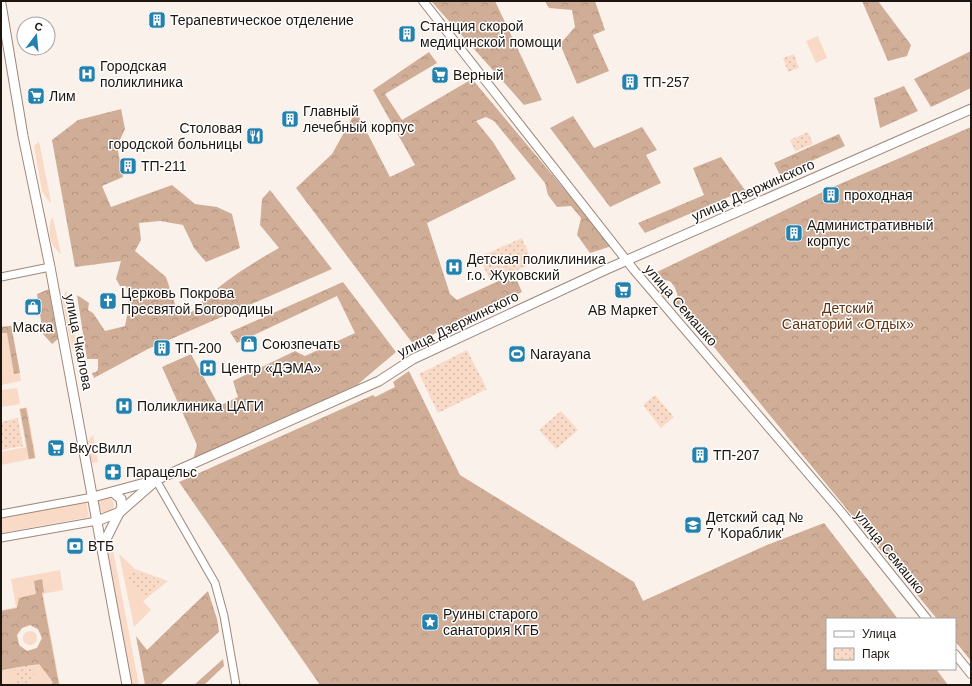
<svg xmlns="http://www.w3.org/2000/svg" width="972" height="686" font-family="Helvetica,sans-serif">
<defs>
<pattern id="forest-crowns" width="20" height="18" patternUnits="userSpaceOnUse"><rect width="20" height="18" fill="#d0ad96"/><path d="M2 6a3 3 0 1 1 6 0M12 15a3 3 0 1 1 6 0" fill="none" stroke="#b29480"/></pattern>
<pattern id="park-dots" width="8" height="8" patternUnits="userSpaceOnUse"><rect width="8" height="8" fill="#f9dac6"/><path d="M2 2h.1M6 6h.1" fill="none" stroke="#d5baa9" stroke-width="1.8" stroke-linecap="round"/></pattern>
</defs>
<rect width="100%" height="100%" fill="#fbf1eb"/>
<g fill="#f9dac6" fill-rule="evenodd">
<path d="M818,36L827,58L816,63L806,41Z"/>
<path d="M39,141L51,202L50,203L42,191L34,146Z"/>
<path d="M53,218L61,254C49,245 48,233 51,219Z"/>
<path d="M663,284L667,285L670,289V295L666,300L658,293V288Z"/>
<path d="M66,291L67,293L78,351L72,348L71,344L62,298Z"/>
<path d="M12,325L21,381L1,385V327Z"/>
<path d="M17,388L20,404L1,407V390Z"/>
<path d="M27,407L36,458L1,465V452L26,447L19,409Z"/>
<path d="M93,435L98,462L92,463L88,441Z"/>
<circle cx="106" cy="505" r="8"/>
<path d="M86,501L89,517L1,533V517Z"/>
<path d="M113,550L139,685H132L107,551Z"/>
<path d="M119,554L135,569L168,581L143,601L151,610L134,627Z"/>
<path d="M60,570L63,590L43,594L60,685H1V610L16,607L11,579ZM30,625L38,629L42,638L37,648L27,651L19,645L17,635L22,628Z"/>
<circle cx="30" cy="638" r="7"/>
</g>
<g fill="url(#forest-crowns)" fill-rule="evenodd">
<path d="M431,1H495L542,100L524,105Z"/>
<path d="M545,1H595L605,30L593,35L609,71L577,84L560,44L575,27L572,10L549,8Z"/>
<path d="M862,1H878L911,45L907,56L888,61Z"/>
<path d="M971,51V88L931,107L914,79Z"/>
<path d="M429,52L437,63L385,94L402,120L472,79L612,246L590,253L577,235L581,218L571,206L557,207L548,195L545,183L494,121L486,117L476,121L493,142L516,179L427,223L450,294L457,300L514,274L522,292L413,344L296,188L332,154L356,111L390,177L415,165L373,90Z"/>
<path d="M904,86L918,111L880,128L874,98Z"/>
<path d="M121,109L125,129L117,146L123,177L102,186L111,207L172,185L195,204L217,207L232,214L240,248L206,262L194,248L183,225L160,221L139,223L141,240L135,251L166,277L177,310L192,312C217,285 247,266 279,248L260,225L262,199L270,190L332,269L148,349L94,378L92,373L96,372L98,369V359H87L77,295L89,303L88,310L93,313L105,331L125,326C128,312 130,301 126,286H120L116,279L121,261L75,267L52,140L78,120Z"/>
<path d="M573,116L594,148L642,127L657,150L646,155L661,183L610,207L550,128Z"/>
<path d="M971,127V661L955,641V619H937L686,313L682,316L673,300L678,297C676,289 673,279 663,280L657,272L833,187Z"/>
<path d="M839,134L845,146L780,175L774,163Z"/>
<path d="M721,157L745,190L645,233L638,223L704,195L693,168Z"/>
<path d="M343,282L396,352L357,385L193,460L197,445L162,367L191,354L219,406L238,397L233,381L295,351L305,356L355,333L337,296L237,343L230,332Z"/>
<path d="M49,289L58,339L52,344L43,334L37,294Z"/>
<path d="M11,326L20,373L14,374L7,333H1V327Z"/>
<path d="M409,371L460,475L634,582L643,601L767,545L824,523L898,619H827V669H936L948,685H320L179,482L373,395L375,397L395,387L393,382Z"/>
<path d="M26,408L35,458L29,459L20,409Z"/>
<path d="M42,579L44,592L42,593L59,685H51L53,682L39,664L1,670V611L17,608L19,598L36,594L34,581ZM30,625L38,629L42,638L37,648L27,651L19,645L17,635L22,628Z"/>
<path d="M208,591L217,619L219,632L160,685H145L136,636L147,650Z"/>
<path d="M223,659L224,666L204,685H194Z"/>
</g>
<g fill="url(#park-dots)">
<path d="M794,54L799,68L788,72L783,58Z"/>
<path d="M808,132L813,144L795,151L790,140Z"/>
<path d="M522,238L533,263L491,282L479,257Z"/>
<path d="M467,350L487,389L438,413L419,374Z"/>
<path d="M655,395L674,417L661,428L643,405Z"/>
<path d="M561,411L578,430L556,449L539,430Z"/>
<path d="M18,418L23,446L1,450V422Z"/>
<path d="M134,571L162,581L143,598L127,578Z"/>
<path d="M32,665L35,681L17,684L14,668Z"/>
</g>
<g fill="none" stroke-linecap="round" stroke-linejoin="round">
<defs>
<g id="minor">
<path d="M1,277L50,267"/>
<path d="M156,480L215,583L224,616L236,685"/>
<path d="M1,514L93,497"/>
<path d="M1,538L97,521"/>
</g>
<g id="tertiary">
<path d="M423,1L634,270L842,513L927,619"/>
<path d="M955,654L971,674"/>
</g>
<g id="secondary">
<path d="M1,4L23,136L50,267L127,685"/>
<path d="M93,497L156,480L379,381L413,359L607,269L971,109"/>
<path d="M97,521L120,512L153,483"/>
<path d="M102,547L122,507L121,499L113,492"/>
</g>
</defs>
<use href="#minor" stroke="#9e887a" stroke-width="9"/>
<use href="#tertiary" stroke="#9e887a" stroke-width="10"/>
<use href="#secondary" stroke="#9e887a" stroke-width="11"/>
<use href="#minor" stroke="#fff" stroke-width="7"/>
<use href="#tertiary" stroke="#fff" stroke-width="8"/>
<use href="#secondary" stroke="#fff" stroke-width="9"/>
</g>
<defs>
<symbol id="building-square" viewBox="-11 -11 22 22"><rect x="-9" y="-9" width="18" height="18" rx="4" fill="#2381ad" stroke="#fff"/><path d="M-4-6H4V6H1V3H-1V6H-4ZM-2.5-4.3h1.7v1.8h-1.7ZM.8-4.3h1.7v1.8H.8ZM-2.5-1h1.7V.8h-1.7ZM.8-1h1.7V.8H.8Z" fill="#fff"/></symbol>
<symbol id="hospital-square" viewBox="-11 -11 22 22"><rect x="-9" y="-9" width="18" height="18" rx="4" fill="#2381ad" stroke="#fff"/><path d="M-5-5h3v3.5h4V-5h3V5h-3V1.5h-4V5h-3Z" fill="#fff"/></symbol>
<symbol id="supermarket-square" viewBox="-11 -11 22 22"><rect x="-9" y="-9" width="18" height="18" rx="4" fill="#2381ad" stroke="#fff"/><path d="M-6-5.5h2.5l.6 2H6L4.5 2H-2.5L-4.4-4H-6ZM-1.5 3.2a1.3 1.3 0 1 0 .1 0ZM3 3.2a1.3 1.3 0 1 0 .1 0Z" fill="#fff"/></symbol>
<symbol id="restaurant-square" viewBox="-11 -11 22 22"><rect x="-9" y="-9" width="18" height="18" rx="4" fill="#2381ad" stroke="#fff"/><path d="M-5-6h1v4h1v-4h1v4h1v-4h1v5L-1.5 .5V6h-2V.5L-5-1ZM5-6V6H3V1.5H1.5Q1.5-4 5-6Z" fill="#fff"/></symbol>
<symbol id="church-square" viewBox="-11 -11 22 22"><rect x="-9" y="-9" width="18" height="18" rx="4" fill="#2381ad" stroke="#fff"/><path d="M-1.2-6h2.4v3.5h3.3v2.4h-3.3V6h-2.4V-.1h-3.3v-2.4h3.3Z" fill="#fff"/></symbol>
<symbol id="shop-square" viewBox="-11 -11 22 22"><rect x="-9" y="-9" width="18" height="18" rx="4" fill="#2381ad" stroke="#fff"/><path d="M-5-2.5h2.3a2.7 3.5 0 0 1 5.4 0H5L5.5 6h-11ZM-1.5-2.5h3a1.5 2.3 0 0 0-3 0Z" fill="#fff"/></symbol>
<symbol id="stadium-square" viewBox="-11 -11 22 22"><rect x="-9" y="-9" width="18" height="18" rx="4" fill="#2381ad" stroke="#fff"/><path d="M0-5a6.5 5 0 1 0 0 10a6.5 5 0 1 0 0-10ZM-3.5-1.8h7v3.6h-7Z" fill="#fff"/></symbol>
<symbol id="pharmacy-square" viewBox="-11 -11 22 22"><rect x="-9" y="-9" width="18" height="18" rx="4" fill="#2381ad" stroke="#fff"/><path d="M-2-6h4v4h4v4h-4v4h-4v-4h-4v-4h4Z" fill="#fff"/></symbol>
<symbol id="school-square" viewBox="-11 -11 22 22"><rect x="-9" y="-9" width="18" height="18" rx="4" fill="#2381ad" stroke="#fff"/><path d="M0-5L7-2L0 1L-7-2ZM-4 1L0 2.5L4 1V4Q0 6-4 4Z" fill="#fff"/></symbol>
<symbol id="bank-square" viewBox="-11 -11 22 22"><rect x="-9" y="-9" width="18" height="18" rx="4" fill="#2381ad" stroke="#fff"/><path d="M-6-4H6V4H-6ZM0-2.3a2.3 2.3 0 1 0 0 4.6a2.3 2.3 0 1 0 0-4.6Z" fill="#fff"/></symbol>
<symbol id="sight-square" viewBox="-11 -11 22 22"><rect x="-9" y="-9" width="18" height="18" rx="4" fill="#2381ad" stroke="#fff"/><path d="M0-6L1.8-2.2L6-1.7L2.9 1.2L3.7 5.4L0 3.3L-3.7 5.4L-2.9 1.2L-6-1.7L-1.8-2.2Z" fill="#fff"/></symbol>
</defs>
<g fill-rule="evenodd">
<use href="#building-square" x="147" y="10" width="20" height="20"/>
<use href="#building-square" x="397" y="24" width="20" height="20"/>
<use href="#hospital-square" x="77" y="64" width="20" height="20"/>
<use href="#supermarket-square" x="430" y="65" width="20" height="20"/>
<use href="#building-square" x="620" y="72" width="20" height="20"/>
<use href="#supermarket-square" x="26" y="86" width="20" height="20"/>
<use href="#building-square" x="280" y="109" width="20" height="20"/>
<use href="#restaurant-square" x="245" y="126" width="20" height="20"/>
<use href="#building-square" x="118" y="156" width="20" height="20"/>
<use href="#building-square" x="821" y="185" width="20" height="20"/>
<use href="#building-square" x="784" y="223" width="20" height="20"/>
<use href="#hospital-square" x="444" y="257" width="20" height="20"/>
<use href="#supermarket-square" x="613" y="280" width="20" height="20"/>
<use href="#church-square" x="98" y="291" width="20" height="20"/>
<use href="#shop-square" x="23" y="297" width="20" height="20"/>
<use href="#shop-square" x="239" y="334" width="20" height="20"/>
<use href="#building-square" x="152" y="338" width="20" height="20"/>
<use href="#stadium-square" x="507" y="344" width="20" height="20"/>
<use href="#hospital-square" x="198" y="358" width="20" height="20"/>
<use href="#hospital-square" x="114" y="396" width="20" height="20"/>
<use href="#supermarket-square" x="46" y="438" width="20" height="20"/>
<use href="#building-square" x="690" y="445" width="20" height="20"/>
<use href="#pharmacy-square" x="103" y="462" width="20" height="20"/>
<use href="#school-square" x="683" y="515" width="20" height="20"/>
<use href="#bank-square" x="65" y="536" width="20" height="20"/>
<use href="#sight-square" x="420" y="612" width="20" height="20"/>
</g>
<g text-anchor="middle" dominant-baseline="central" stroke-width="3" stroke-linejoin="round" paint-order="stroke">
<g font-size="14" fill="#1d150f" stroke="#fff" text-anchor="start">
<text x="170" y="20">Терапевтическое отделение</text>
<text x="420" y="26">Станция скорой<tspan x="420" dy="16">медицинской помощи</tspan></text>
<text x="100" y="66">Городская<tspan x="100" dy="16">поликлиника</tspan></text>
<text x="453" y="75">Верный</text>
<text x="643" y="82">ТП-257</text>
<text x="49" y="96">Лим</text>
<text x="303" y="111">Главный<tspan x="303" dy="16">лечебный корпус</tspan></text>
<text x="242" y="128" text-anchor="end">Столовая<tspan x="242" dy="16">городской больницы</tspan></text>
<text x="141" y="166">ТП-211</text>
<text x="844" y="195">проходная</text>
<text x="807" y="225">Административный<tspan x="807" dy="16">корпус</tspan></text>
<text x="467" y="259">Детская поликлиника<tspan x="467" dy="16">г.о. Жуковский</tspan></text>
<text x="121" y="293">Церковь Покрова<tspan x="121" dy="16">Пресвятой Богородицы</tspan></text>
<text x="623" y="310" text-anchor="middle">АВ Маркет</text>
<text x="33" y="327" text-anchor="middle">Маска</text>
<text x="262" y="344">Союзпечать</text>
<text x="175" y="348">ТП-200</text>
<text x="530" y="354">Narayana</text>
<text x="221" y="368">Центр «ДЭМА»</text>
<text x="137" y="406">Поликлиника ЦАГИ</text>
<text x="69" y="448">ВкусВилл</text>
<text x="713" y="455">ТП-207</text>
<text x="126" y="472">Парацельс</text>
<text x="706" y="517">Детский сад №<tspan x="706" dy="16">7 'Кораблик'</tspan></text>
<text x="88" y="546">ВТБ</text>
<text x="443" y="614">Руины старого<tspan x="443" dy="16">санатория КГБ</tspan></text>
</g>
<g font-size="14" fill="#1d150f" stroke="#fff">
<text transform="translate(753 190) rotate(-24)">улица Дзержинского</text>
<text transform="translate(681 305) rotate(49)">улица Семашко</text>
<text transform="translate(458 324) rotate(-26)">улица Дзержинского</text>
<text transform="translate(79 342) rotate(79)">улица Чкалова</text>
<text transform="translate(890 552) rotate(51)">улица Семашко</text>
</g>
<g font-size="14" fill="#60330e" stroke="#fff">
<text x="848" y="308">Детский<tspan x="848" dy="16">Санаторий «Отдых»</tspan></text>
</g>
</g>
<rect width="972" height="686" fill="none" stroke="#1d150f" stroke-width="4"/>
<rect x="826" y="618" width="130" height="52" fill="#ffffff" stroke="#a5a19f"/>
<rect x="834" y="631" width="20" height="6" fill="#ffffff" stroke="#a5a19f"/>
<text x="862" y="638" font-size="12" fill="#1d150f">Улица</text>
<rect x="834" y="648" width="20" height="12" fill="url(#park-dots)" stroke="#a5a19f"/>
<text x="862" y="658" font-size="12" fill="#1d150f">Парк</text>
<g transform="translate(36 36) rotate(16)"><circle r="19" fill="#ffffff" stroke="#a5a19f"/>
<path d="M0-3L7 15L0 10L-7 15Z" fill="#2381ad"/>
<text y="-6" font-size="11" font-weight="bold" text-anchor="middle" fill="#1d150f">С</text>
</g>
</svg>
